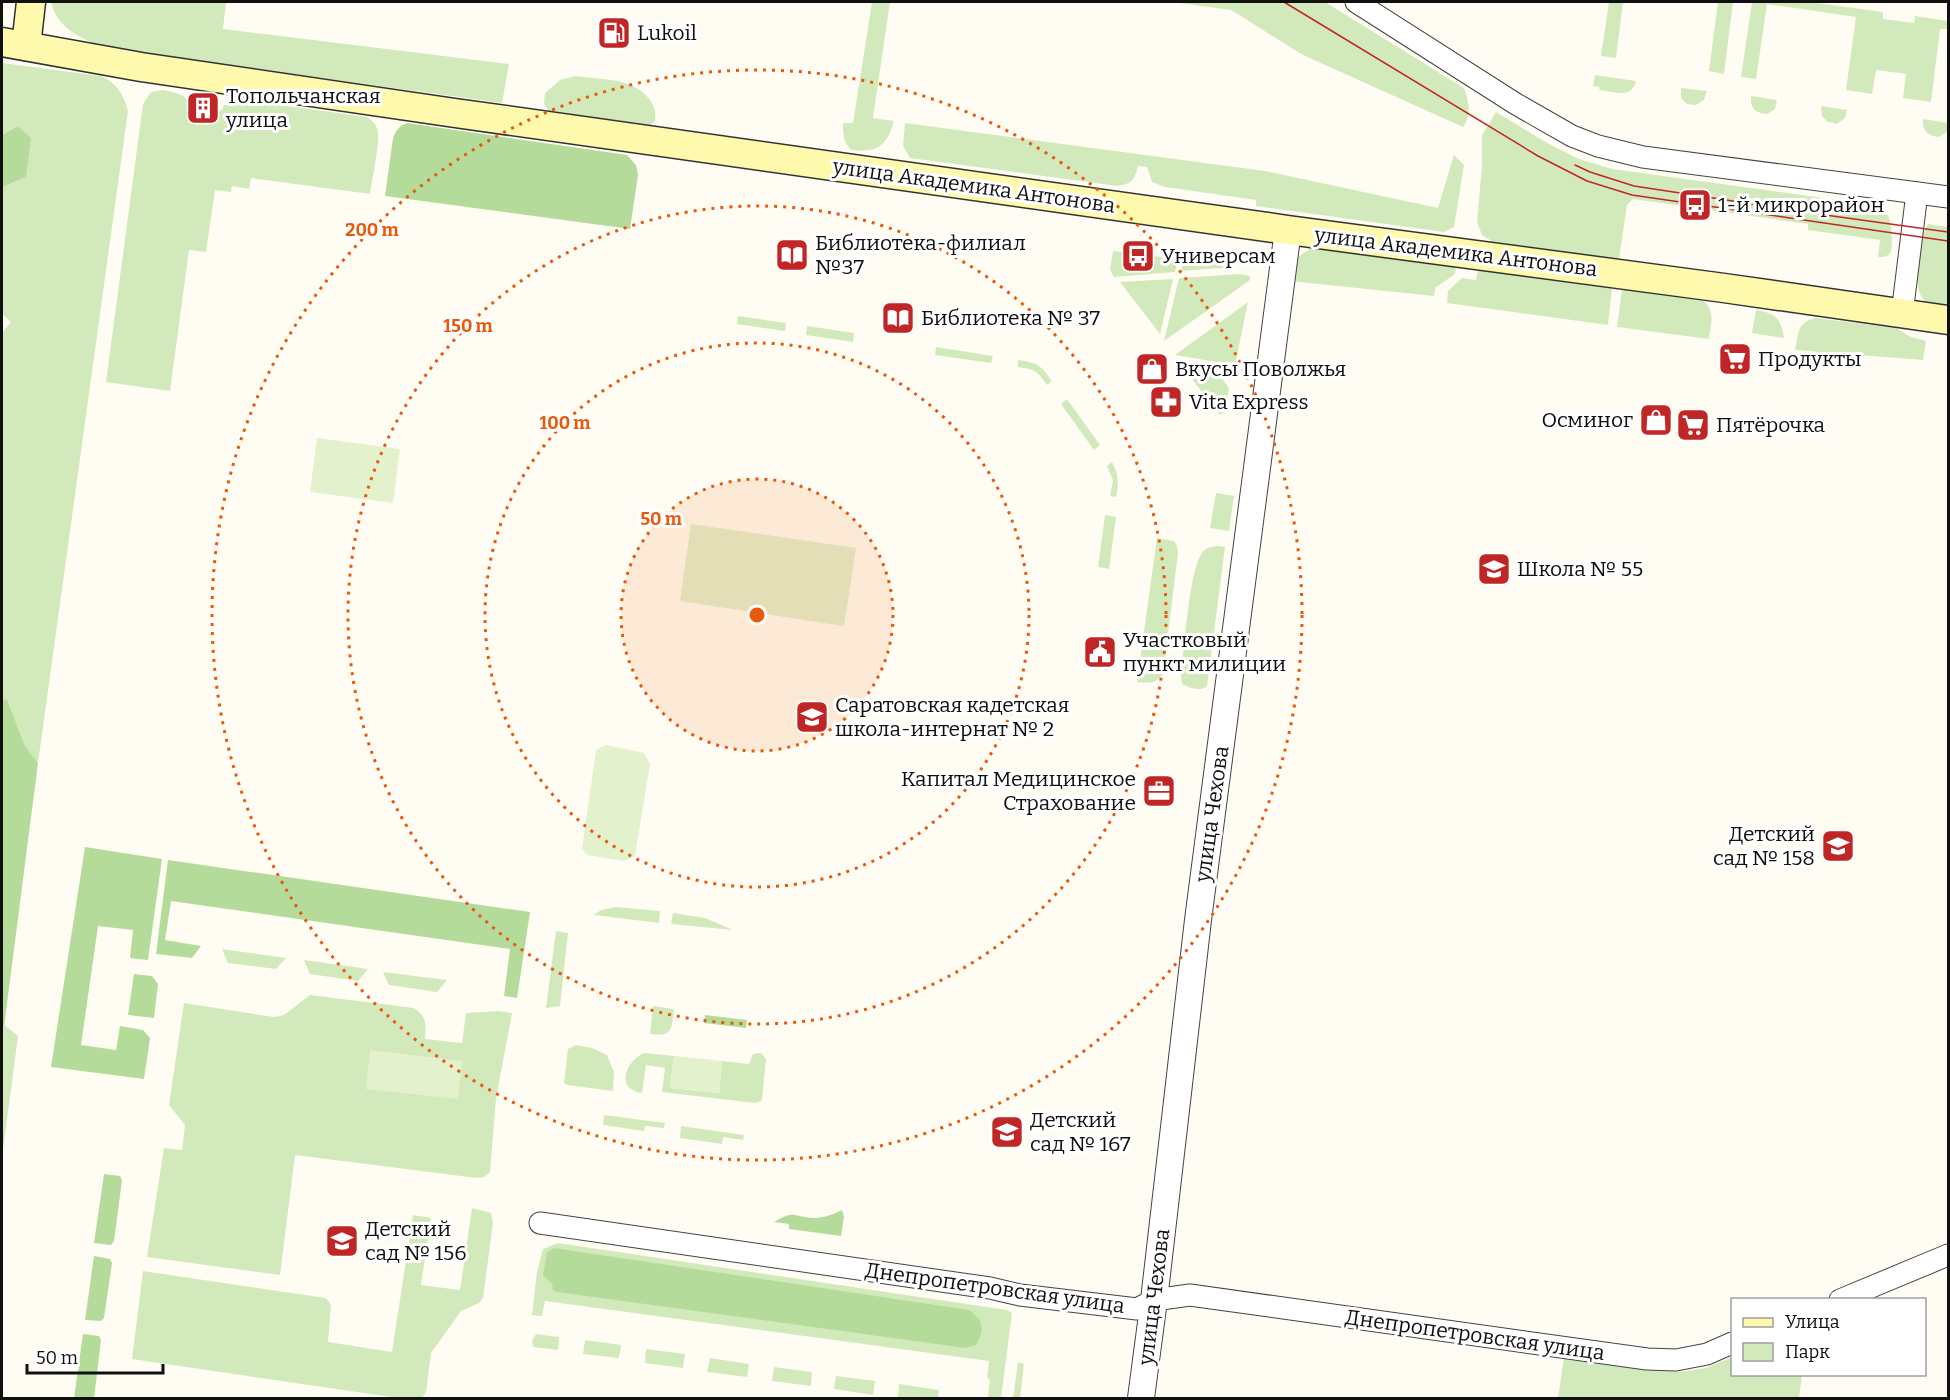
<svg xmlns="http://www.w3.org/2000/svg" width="1950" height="1400" font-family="Bitter,serif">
<rect width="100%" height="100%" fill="#fffdf3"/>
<g fill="#d2eabb">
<path d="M51,2H226L223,29L509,64L502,103L106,48C82,39 57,29 51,2Z"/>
<path d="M872,2H890L873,118L894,121C887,147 876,153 851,150C843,141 843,134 843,123H853Z"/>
<path d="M1172,2H1325L1464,88C1469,103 1472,114 1463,127L1303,55L1231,10Z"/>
<path d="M1609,2H1623L1616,58L1601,56Z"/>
<path d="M1718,2H1733L1724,74L1709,71Z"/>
<path d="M1752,2H1810L1883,12V19L1914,23L1915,16L1948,21V29H1940L1931,102L1903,98L1906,74L1876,70L1872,94L1846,90L1856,17L1767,4L1756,79L1741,77Z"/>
<path d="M2,63L101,76C117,83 124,95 128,111L38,763L25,746L7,701L2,700V333L11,322L2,314V187L26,177L18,126L2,135Z"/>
<path d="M1595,75L1636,81C1632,99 1614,92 1599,90L1600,87L1593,86Z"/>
<path d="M575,76C601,80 637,77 652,103C655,109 656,115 655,121L651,125L549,112L544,103L545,93L560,80Z"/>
<path d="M1681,88L1707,91L1704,100L1696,105L1687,104L1681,98Z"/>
<path d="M163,90C181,94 186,94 194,111L212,113L222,110L224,105L251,101L367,117C371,120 375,123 377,128C381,141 372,179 370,194L251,178L249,189L232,186L231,192L215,190L206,252L189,250L170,391L106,382L143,104L151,92Z"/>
<path d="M1751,96L1777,100L1775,109L1767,114C1755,113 1750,108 1751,96Z"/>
<path d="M1821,106L1847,110L1845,118L1837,124L1828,122L1822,116Z"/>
<path d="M1496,112L1547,143L1579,159L1612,169L1867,204C1874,207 1883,209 1888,216C1891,222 1894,247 1890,253C1887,257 1883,257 1878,257L1880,240L1808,230V224L1633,199L1627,205L1619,259L1493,242L1482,235L1477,222L1482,166V135Z"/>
<path d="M1923,119L1948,123L1947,132L1939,137C1928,136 1922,131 1923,119Z"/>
<path d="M905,123L1265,171L1438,208L1454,155L1464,165L1454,227L1444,232L1256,206V200L1165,187L1152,182L1147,167L1138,166C1135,179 1132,184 1118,186L910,158L903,146Z"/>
<path d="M1928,224L1948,227V305C1942,304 1931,305 1925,301C1910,288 1918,239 1928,224Z"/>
<path d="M1321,247L1456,266L1455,274L1435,288L1434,296L1290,281L1294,260L1311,248Z"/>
<path d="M1113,251L1128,253L1127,260L1147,262L1148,255L1178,260L1175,272L1114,277L1110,270Z"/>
<path d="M1184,260L1234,267L1181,271Z"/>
<path d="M1478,269L1612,288L1608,325L1447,303L1448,291L1462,278L1476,280Z"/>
<path d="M1240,274L1250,276V280L1164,341L1179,278Z"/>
<path d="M1173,279L1160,334L1120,282Z"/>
<path d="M1622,289L1703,301C1716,310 1711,325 1709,339L1617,327Z"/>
<path d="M1248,302L1235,365L1175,355Z"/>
<path d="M1756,310C1775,313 1781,318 1784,338L1752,333Z"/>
<path d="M738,316L786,323L785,331L737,324Z"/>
<path d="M1816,318L1896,328L1911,337L1926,341L1923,360L1795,350C1799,333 1796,323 1816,318Z"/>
<path d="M807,326L854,333L853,342L806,335Z"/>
<path d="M936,347L993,356L991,363L935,355Z"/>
<path d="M1018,360C1038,363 1041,365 1052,381L1047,385C1037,371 1035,369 1018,367Z"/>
<path d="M1179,362L1215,369L1229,388L1224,412L1220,415Z"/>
<path d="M1067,399L1100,445L1094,450L1061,404Z"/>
<path d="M1112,462C1119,474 1119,484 1116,497L1110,496L1113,480L1107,466Z"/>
<path d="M1216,493L1234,496L1229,531L1210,528Z"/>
<path d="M1105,515L1116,517L1109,569L1098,567Z"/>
<path d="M1157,538L1174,541L1177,546L1178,553L1163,674C1156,684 1149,683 1137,682Z"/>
<path d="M1218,546L1225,547L1207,686C1202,692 1189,688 1182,684L1181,677C1184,651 1189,571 1202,553C1206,547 1211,547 1218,546Z"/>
<path d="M616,907L660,911L659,923L594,915L601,910Z"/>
<path d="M673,913L705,918L733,930L671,924Z"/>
<path d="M556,931L568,933L560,1006L546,1008Z"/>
<path d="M222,949L286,958L276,969L228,963Z"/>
<path d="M304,960L368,969L358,981L310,974Z"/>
<path d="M383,972L447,980L437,992L389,985Z"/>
<path d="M310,995L414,1008C427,1017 426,1024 425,1039L462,1043L466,1013L499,1011L512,1013L496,1098L490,1172L484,1177L477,1178L295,1155L280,1275L147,1257L164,1148L182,1150L185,1125L169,1105L184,1003L274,1017L284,1015Z"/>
<path d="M653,1006L674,1009C671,1029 674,1037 650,1034Z"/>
<path d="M2,1023L18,1036L2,1158Z"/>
<path d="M576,1045L592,1048L607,1055L614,1072L613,1091L567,1085L564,1083L568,1049Z"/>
<path d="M644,1053L674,1056L670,1088L719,1093L722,1061L749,1064L753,1054L761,1053L766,1059L762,1100L759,1102L755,1103L662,1092L665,1068L646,1065L642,1093C615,1090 625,1061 644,1053Z"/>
<path d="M604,1115L665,1123L664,1128L645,1126L644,1131L603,1125Z"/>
<path d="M681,1126L744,1135L743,1140L723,1137L722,1144L680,1138Z"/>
<path d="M472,1208L491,1213L493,1223L483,1298L479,1303L461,1311L431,1353L426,1392L422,1398H398L132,1359L143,1271L326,1298L331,1305L328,1342L392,1352L413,1215L431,1218L421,1285L460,1290Z"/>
<path d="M558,1243L1007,1310L1012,1313L1001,1398L988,1397L990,1379L987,1378L989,1361L545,1301L542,1316L532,1315L537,1272L543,1249Z"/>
<path d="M536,1334L559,1337L558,1350L533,1347L532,1341Z"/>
<path d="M585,1340L621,1345L619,1358L583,1354Z"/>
<path d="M646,1349L685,1354L683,1368L645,1363Z"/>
<path d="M1564,1357L1679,1372L1706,1368L1732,1357V1374L1802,1375L1799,1398H1558Z"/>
<path d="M710,1358L749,1364L747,1377L707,1372Z"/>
<path d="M1018,1362L1024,1364L1020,1398H1013Z"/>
<path d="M774,1367L812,1372L811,1386L772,1381Z"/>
<path d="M836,1376L875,1381L873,1395L834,1389Z"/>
<path d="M899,1384L939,1390L938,1398H898Z"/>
</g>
<g fill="#b5db9a">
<path d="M407,123L627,155L636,165L638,175L630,229L385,196L393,138C396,130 399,126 407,123Z"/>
<path d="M18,126L31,138L26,177L2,187V135Z"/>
<path d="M2,700H7L25,746L38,763L4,1027L2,1023Z"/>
<path d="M85,847L162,859L148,960L130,958L133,930L98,926L81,1045L116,1050L120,1026L143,1030L150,1038L144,1079L51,1067Z"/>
<path d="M168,860L530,912L517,998L504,996L510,949L171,901L165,940L201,946L192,958L156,954Z"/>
<path d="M134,974L152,976L158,984L154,1018L128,1015Z"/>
<path d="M705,1015L747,1020L746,1028L704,1023Z"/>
<path d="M104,1174L120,1176L122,1180L114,1241L111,1245L94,1243Z"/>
<path d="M842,1210L844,1217L841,1236L789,1229V1224L774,1222C796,1209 792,1217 815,1218C824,1218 834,1214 842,1210Z"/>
<path d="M554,1248L969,1310C984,1321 985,1329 976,1345L966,1348L557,1292L553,1290L552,1284L543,1275L547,1252Z"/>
<path d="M94,1256L110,1259L112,1263L104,1318L101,1321L85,1320Z"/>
<path d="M83,1334L99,1336L101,1340L94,1398H74Z"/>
</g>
<g fill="#e3f1cd">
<path d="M317,438L400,449L393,503L310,492Z"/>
<path d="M691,524L856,548L844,626L680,601Z"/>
<path d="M606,745L644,753L650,764L635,856L624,861L587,855L582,849L596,750Z"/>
<path d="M370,1050L462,1061L458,1099L366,1089Z"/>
<path d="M674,1056L722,1061L719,1093L670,1088Z"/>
</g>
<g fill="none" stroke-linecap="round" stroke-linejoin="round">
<defs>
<g id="minor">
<path d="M1356,2L1516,104L1572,136L1598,146L1643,157L1948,197"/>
<path d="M1902,314L1917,193"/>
<path d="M540,1223L990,1288L1020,1295L1137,1309L1154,1300L1190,1295L1647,1359L1676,1360L1707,1354L1732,1343"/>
<path d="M1840,1300L1948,1255"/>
</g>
<path id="tertiary" d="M1141,1398L1154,1300L1198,920L1288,230"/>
<g id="secondary">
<path d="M2,42L141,67L455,113L1288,230L1724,288L1948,320"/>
<path d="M26,46L31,2"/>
</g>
</defs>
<use href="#minor" stroke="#434343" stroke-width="23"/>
<use href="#tertiary" stroke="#434343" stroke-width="28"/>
<use href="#secondary" stroke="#323232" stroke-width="31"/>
<use href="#minor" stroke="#fff" stroke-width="21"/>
<use href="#tertiary" stroke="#fff" stroke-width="26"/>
<use href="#secondary" stroke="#fff9ae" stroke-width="28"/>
<g stroke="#c12627" stroke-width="1.5">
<path d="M1284,2L1538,156L1587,181L1632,195L1948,241"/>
<path d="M1575,165L1590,172L1634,186L1779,208"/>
<path d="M1818,214L1948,232"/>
</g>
</g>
<circle cx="757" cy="615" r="136" fill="#e8590c" fill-opacity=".12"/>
<g fill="none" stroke="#e8590c" stroke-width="3" stroke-dasharray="3 6">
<circle cx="757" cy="615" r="136"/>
<circle cx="757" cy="615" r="272"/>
<circle cx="757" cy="615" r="409"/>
<circle cx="757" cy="615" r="545"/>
</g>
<defs>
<symbol id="fuel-square" viewBox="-11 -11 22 22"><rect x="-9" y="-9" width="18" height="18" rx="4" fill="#c12627" stroke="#fff"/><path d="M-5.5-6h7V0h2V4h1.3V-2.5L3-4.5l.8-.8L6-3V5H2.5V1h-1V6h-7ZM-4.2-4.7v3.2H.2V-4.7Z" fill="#fff"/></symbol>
<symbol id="building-square" viewBox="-11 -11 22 22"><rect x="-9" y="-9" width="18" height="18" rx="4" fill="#c12627" stroke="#fff"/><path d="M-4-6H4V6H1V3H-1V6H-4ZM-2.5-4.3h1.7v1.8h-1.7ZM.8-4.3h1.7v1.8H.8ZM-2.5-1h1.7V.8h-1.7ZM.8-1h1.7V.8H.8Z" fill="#fff"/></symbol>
<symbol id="bus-square" viewBox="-11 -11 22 22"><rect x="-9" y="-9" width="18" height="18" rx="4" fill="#c12627" stroke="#fff"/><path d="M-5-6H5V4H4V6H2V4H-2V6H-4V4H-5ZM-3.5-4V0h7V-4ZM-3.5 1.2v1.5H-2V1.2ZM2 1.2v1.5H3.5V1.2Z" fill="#fff"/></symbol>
<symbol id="library-square" viewBox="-11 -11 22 22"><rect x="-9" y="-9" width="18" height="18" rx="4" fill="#c12627" stroke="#fff"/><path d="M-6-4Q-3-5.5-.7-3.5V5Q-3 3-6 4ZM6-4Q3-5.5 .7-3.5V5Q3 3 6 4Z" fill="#fff"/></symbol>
<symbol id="supermarket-square" viewBox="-11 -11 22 22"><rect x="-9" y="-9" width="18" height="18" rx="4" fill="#c12627" stroke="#fff"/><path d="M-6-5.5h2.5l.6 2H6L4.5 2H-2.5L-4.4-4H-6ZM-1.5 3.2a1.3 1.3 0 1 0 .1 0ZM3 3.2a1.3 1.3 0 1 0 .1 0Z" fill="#fff"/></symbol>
<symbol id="shop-square" viewBox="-11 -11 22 22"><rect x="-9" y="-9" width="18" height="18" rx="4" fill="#c12627" stroke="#fff"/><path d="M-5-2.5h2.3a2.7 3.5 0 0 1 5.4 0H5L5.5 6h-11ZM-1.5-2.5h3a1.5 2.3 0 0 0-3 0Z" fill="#fff"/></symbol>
<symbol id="pharmacy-square" viewBox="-11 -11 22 22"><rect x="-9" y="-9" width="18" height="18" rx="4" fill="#c12627" stroke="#fff"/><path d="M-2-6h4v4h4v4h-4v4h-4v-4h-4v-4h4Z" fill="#fff"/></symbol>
<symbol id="school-square" viewBox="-11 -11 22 22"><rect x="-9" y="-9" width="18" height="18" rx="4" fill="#c12627" stroke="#fff"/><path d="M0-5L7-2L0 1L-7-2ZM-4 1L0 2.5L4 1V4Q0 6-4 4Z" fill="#fff"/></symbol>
<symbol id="civic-square" viewBox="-11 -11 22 22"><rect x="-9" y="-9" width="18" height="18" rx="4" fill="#c12627" stroke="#fff"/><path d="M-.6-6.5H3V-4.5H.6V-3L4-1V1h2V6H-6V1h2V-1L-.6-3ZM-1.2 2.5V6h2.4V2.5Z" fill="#fff"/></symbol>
<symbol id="office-square" viewBox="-11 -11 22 22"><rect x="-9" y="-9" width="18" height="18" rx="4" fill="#c12627" stroke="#fff"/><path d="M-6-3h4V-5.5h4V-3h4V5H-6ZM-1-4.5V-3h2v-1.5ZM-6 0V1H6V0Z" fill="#fff"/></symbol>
</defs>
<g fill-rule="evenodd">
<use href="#fuel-square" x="595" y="14" width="38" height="38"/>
<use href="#building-square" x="184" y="89" width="38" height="38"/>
<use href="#bus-square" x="1676" y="186" width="38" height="38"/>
<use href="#library-square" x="773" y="236" width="38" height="38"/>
<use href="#bus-square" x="1119" y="237" width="38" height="38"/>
<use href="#library-square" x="879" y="299" width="38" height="38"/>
<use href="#supermarket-square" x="1716" y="340" width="38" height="38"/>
<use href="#shop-square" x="1133" y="350" width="38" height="38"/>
<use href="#pharmacy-square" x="1147" y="383" width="38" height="38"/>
<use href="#shop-square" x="1637" y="401" width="38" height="38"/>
<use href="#supermarket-square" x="1674" y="406" width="38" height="38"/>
<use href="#school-square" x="1475" y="550" width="38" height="38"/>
<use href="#civic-square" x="1081" y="633" width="38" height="38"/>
<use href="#school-square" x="793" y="698" width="38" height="38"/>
<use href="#office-square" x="1140" y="772" width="38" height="38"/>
<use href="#school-square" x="1819" y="827" width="38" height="38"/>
<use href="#school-square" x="988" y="1113" width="38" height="38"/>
<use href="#school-square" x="323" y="1222" width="38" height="38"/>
</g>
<g text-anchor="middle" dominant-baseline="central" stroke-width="6" stroke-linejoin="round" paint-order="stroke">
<g font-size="21" fill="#101010" stroke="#fff" text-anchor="start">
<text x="637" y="33">Lukoil</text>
<text x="226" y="96">Топольчанская<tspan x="226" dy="24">улица</tspan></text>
<text x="1718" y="205">1-й микрорайон</text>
<text x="815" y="243">Библиотека-филиал<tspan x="815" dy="24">№37</tspan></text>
<text x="1161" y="256">Универсам</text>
<text x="921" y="318">Библиотека № 37</text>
<text x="1758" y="359">Продукты</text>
<text x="1175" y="369">Вкусы Поволжья</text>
<text x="1189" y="402">Vita Express</text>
<text x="1633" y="420" text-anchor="end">Осминог</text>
<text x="1716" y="425">Пятёрочка</text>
<text x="1517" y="569">Школа № 55</text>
<text x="1123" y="640">Участковый<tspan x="1123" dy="24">пункт милиции</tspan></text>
<text x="835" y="705">Саратовская кадетская<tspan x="835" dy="24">школа-интернат № 2</tspan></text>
<text x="1136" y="779" text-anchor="end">Капитал Медицинское<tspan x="1136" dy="24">Страхование</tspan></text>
<text x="1815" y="834" text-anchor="end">Детский<tspan x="1815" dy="24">сад № 158</tspan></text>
<text x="1030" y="1120">Детский<tspan x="1030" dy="24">сад № 167</tspan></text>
<text x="365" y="1229">Детский<tspan x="365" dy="24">сад № 156</tspan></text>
</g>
<g font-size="21" fill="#101010" stroke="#fff">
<text transform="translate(974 186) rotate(8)">улица Академика Антонова</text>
<text transform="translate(1456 252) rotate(7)">улица Академика Антонова</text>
<text transform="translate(1212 814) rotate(-82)">улица Чехова</text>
<text transform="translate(995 1288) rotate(8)">Днепропетровская улица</text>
<text transform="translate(1154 1297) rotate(-83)">улица Чехова</text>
<text transform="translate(1475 1335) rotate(8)">Днепропетровская улица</text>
</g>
</g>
<circle cx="757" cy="615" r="9" fill="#e8590c" stroke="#fff" stroke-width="3"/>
<g font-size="18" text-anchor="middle" font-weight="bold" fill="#e8590c" stroke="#fff" stroke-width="6" stroke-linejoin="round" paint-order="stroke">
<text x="372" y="236">200 m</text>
<text x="468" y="332">150 m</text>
<text x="565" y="429">100 m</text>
<text x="661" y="525">50 m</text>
</g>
<rect width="1950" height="1400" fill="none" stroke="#101010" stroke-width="6"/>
<rect x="1731" y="1298" width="195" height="78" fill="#ffffff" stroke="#9f9f9f" stroke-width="1.5"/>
<rect x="1743" y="1318" width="30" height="9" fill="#fff9ae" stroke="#9f9f9f" stroke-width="1.5"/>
<text x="1785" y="1328" font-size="18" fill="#101010">Улица</text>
<rect x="1743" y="1343" width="30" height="18" fill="#d2eabb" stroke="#9f9f9f" stroke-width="1.5"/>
<text x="1785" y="1358" font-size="18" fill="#101010">Парк</text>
<path d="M27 1364v9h136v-9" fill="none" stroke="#101010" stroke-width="3"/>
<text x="36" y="1364" font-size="18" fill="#101010" stroke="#ffffff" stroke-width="4.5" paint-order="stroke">50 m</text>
</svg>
